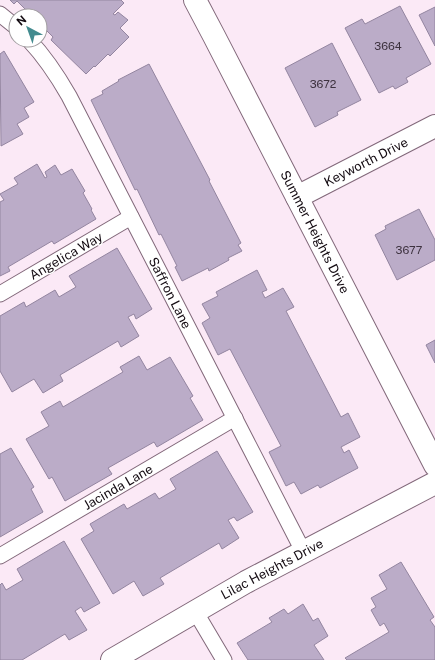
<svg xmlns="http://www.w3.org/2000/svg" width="435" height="660" font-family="'Public Sans',sans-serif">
<rect width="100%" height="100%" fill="#fbe9f6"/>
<g fill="#bbacc8" stroke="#9385a0">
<path d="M10,0H121L124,3L113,14L115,15L118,12L128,20L120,28L129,37L110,56L108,54L95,67L94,66L86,74L51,40L53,37L40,24V16H32L17,1L14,4Z"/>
<path d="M400,6L431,64L406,78L408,82L395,89L393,86L379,93L345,28L362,19L365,24Z"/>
<path d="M435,7V46L419,15Z"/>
<path d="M332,43L361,100L337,112L338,115L315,127L285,68Z"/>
<path d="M4,51L34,102L24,108L29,117L17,124L23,134L1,146L0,54Z"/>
<path d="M149,64L210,180L209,181L241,243L238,245L242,251L228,258L229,260L209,271L208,268L182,281L175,267L177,266L161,234L159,235L137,189L135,190L91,100L103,94L102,91L119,81L118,80Z"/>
<path d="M37,164L45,178L47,177L45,172L55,165L61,175L72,169L85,191L83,193L92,209L91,210L96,219L54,244L52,241L8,267L10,271L0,276V202L4,200L0,194L18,184L14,178Z"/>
<path d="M419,209L435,240V260L397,280L375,235L386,229L385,226Z"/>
<path d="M117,248L152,309L136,319L134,314L128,317L139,336L121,347L118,341L60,375L63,381L43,393L34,379L12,392L0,371V316L24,302L26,307L55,290L59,297L76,287L69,276Z"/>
<path d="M257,270L267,290L262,292L265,298L283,288L294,307L286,311L341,417L348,413L360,437L341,447L344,453L349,450L358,468L320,488L318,485L301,494L294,482L286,486L269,452L281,446L230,349L218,355L202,323L210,318L202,304L218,296L216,292Z"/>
<path d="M435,340V363L426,345Z"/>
<path d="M139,356L147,370L170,357L193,396L190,398L203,420L157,447L154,442L108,468L112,474L65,501L52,477L49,479L26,439L49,426L41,412L60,401L63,407L123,372L120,367Z"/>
<path d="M11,448L34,487L31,489L43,512L0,537V454Z"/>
<path d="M217,451L253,512L237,521L234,517L228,520L239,538L222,549L219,543L160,578L164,584L143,596L134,581L113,594L81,539L94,531L90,524L124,504L127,509L155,493L159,499L176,489L170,479Z"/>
<path d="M64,541L100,603L84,612L81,607L75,611L87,630L69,640L65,634L22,660H0V585L2,583L6,590L23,580L17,569Z"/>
<path d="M401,562L434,617L430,620L435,627V660H347L345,658L389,632L384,623L380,626L371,610L376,607L371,598L387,589L379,575Z"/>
<path d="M303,604L313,621L318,618L328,636L314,645L324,660H248L237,643L272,622L269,618L284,609L288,614Z"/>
</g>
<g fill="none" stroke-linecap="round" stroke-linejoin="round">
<defs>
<g id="lane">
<path d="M0,14L16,27"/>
<path d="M29,40C45,57 57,75 69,96L303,551"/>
<path d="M0,294L131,217"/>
<path d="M0,556L235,418"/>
<path d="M195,611L224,660"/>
</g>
<g id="street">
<path d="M297,197L435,126"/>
<path d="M112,660L246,582L435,483"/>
</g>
<path id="secondary" d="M195,0L214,36L435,465"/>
</defs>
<use href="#lane" stroke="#82687a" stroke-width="17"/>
<use href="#street" stroke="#82687a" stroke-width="24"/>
<use href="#secondary" stroke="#82687a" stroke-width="24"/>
<use href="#lane" stroke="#fff" stroke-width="15"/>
<use href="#street" stroke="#fff" stroke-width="22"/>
<use href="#secondary" stroke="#fff" stroke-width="22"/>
</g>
<g text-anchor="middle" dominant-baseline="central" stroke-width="3" stroke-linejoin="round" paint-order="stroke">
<g font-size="11" fill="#3d323f">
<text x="388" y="46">3664</text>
<text x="323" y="84">3672</text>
<text x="409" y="250">3677</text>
</g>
<g font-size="13" fill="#130a11" stroke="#fff">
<text transform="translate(366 162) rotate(-27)">Keyworth Drive</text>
<text transform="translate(315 232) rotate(63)">Summer Heights Drive</text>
<text transform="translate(66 256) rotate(-30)">Angelica Way</text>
<text transform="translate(170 293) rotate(63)">Saffron Lane</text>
<text transform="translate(118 487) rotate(-30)">Jacinda Lane</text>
<text transform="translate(272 569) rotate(-28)">Lilac Heights Drive</text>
</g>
</g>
<g transform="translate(28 28) rotate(319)"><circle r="19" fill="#ffffff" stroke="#a19da0"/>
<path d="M0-3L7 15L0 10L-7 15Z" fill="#438b8f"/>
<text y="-6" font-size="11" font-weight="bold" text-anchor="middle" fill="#130a11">N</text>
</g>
</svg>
